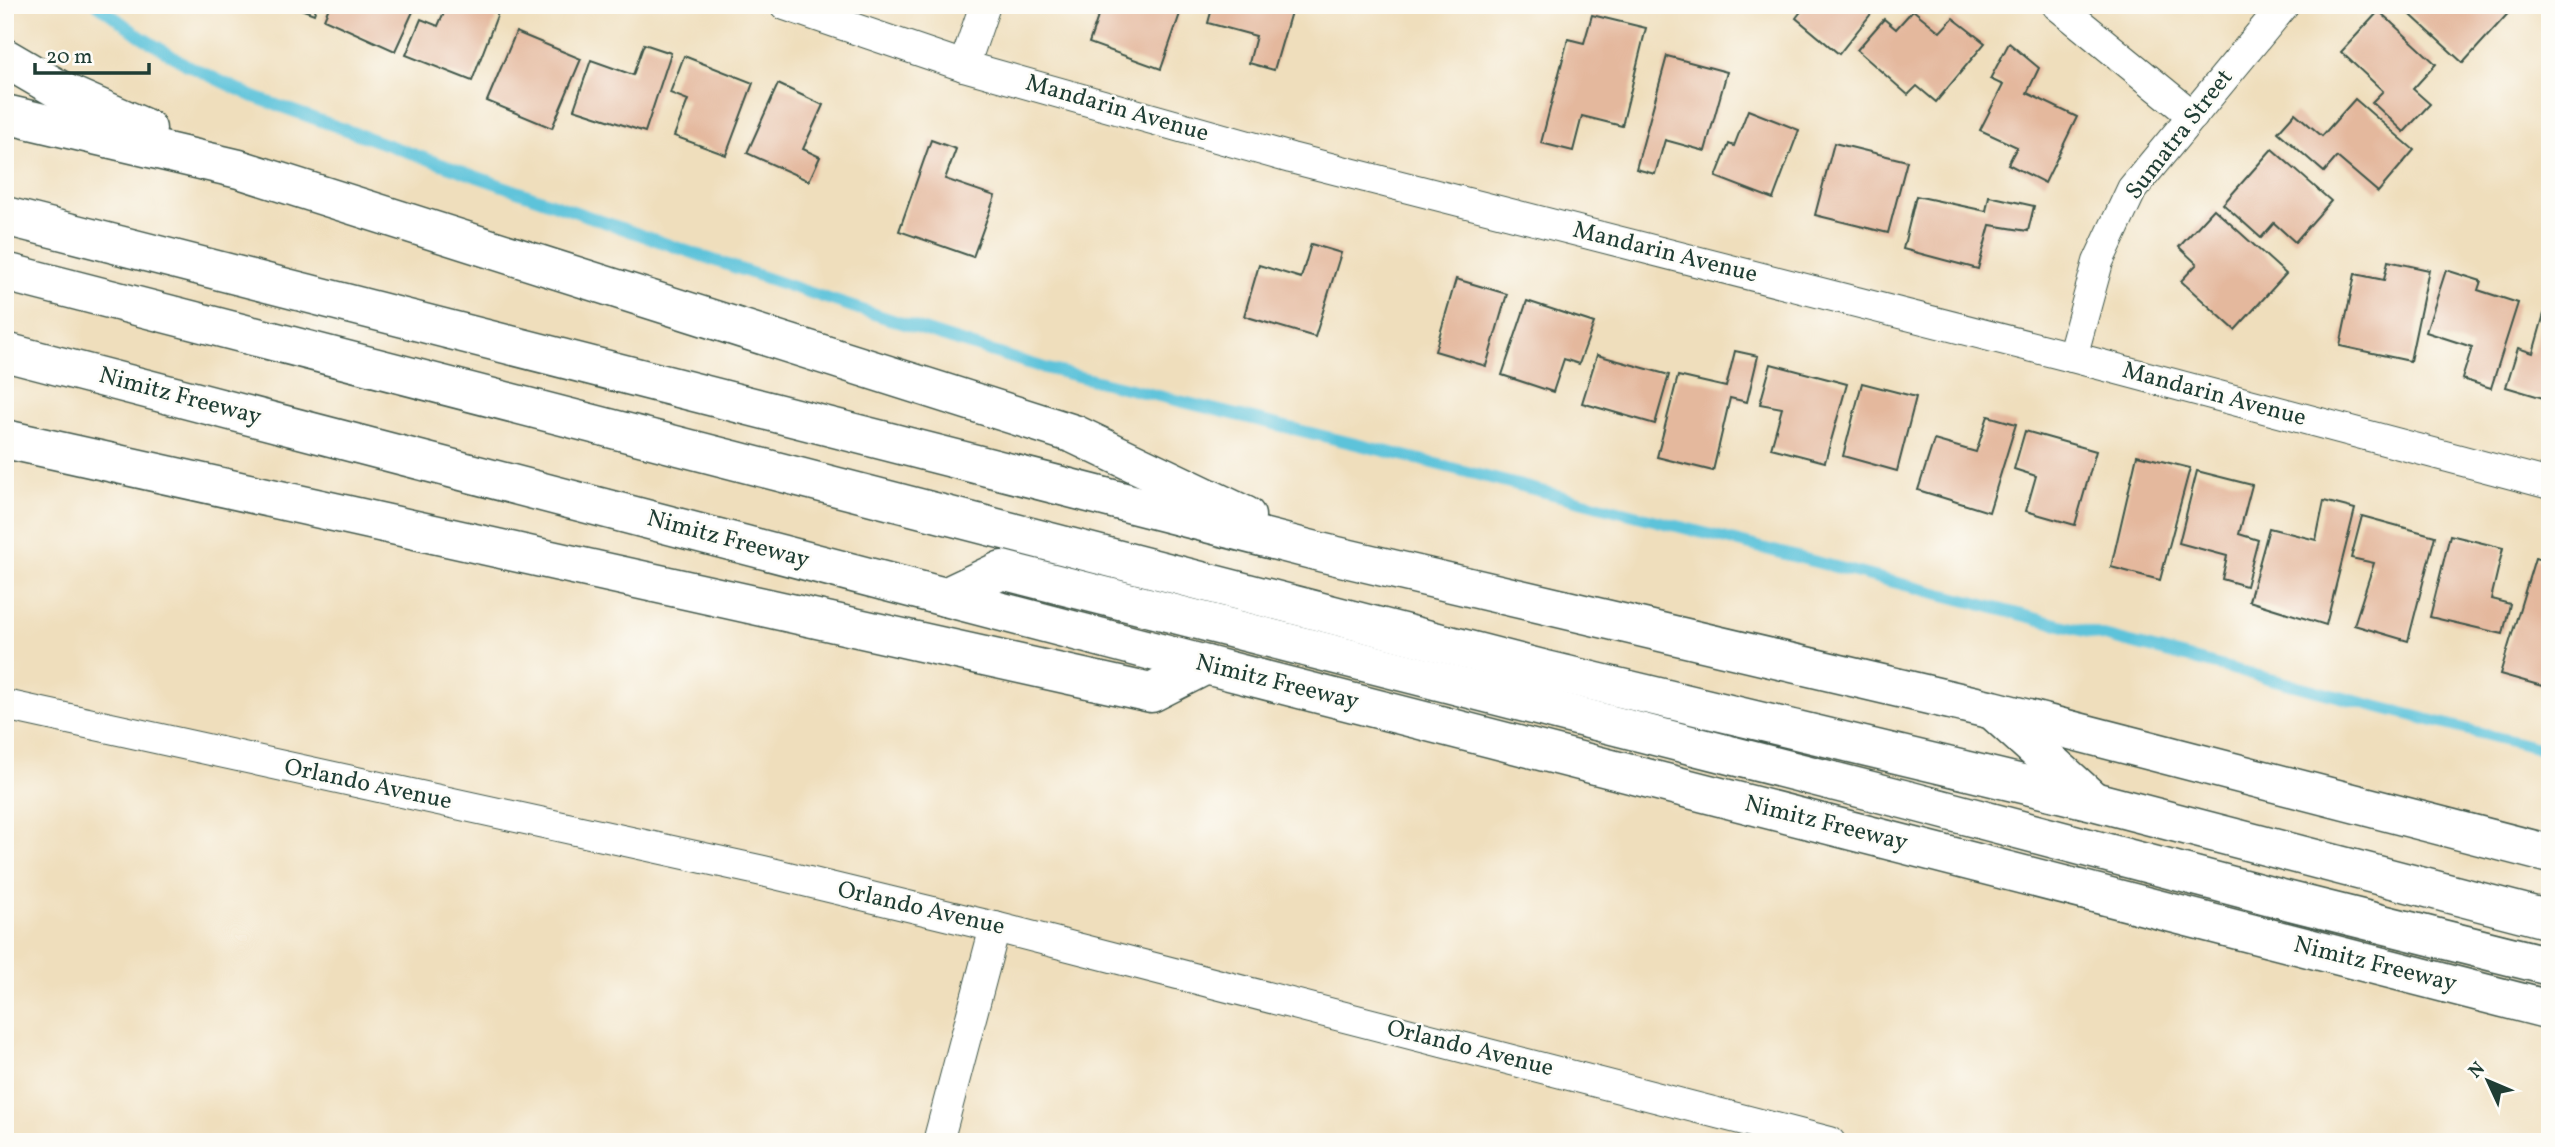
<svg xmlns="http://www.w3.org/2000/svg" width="2555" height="1147" font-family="Vollkorn,serif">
<rect width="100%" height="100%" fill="#fdfcf7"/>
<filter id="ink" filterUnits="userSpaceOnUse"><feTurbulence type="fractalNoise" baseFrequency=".0143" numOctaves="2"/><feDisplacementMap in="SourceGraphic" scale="14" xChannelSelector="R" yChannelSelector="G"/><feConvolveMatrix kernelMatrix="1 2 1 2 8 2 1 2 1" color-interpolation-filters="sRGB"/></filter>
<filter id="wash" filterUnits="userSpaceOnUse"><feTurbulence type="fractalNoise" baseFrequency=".00686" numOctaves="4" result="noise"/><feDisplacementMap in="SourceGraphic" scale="28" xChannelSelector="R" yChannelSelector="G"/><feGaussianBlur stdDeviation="1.57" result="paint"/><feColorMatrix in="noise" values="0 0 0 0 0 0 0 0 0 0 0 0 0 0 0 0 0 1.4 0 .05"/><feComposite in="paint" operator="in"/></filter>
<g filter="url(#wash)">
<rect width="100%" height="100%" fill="#efdebc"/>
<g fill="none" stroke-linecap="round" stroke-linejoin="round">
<path stroke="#5dc3da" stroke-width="12" d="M98,5L140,36L187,65L254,97C518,191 780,288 1048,369L1409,457L2550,751"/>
</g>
<g id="blocks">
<g fill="#e4b89d">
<path d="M290,5H317L314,14Z"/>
<path d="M330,5H416L395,51L324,19Z"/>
<path d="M447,5H467L475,8L476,5H501L472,81L406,55L421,19L438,26Z"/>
<path d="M1102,5H1183L1161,69L1089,43Z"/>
<path d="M1213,5H1293L1274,70L1249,63L1256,36L1208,23Z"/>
<path d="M1806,5H1878L1839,54L1796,18Z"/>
<path d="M2400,5H2510L2513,8L2463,63Z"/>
<path d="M1913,10L1940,32L1953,18L1985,43L1936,102L1917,86L1908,95L1857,50L1884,19L1896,29Z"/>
<path d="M2379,11L2436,64L2413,89L2430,104L2404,132L2372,102L2383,91L2341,52Z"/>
<path d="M1592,15L1646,28L1622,126L1582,116L1573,151L1541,143L1568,39L1584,43Z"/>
<path d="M516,32L581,59L552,128L487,101Z"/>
<path d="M2009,43L2039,68L2027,93L2077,117L2045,183L2008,164L2017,147L1980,130L2003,85L1990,79Z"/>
<path d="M644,44L671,53L645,132L574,109L591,60L633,75Z"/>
<path d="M684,56L753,83L726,155L674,136L688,100L670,93Z"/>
<path d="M1667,56L1727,72L1705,151L1665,140L1655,174L1636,169Z"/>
<path d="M778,84L823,105L803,149L820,157L809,181L747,153Z"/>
<path d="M2355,99L2414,150L2378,192L2337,157L2324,172L2278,132L2295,113L2322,136Z"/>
<path d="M1748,110L1799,130L1773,199L1716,177L1729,144L1734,146Z"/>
<path d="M931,140L956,149L945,179L995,196L973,257L899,231Z"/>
<path d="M1834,143L1907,161L1888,233L1815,215Z"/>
<path d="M2272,149L2331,201L2295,242L2274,223L2261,238L2223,204Z"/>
<path d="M1916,196L1986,211L1989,196L2034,206L2028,231L1990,225L1978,269L1903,249Z"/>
<path d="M2214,209L2286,274L2235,330L2181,281L2197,264L2179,247Z"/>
<path d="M1311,244L1341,253L1315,337L1244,316L1259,265L1301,278Z"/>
<path d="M2388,261L2429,270L2410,361L2340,346L2355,274L2384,280Z"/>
<path d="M2446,270L2481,281L2478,290L2518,303L2491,388L2462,379L2472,347L2426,332Z"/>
<path d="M1456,279L1507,294L1486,366L1435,351Z"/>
<path d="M1527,301L1594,323L1579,364L1564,359L1553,392L1502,375Z"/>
<path d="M2544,314L2550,316V400L2506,387L2518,348L2533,353Z"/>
<path d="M1735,351L1758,356L1747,402L1730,398L1713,471L1657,457L1678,376L1726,387Z"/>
<path d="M1597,355L1669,375L1655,424L1582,403Z"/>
<path d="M1771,364L1847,384L1825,462L1771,448L1782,408L1760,404Z"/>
<path d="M1862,383L1916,397L1897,471L1843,456Z"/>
<path d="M1988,416L2016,424L1989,512L1918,490L1934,440L1976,452Z"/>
<path d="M2025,431L2096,451L2075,525L2026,511L2036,476L2014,469Z"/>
<path d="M2137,455L2190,468L2160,580L2111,567Z"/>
<path d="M2197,471L2252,485L2239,534L2258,540L2246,586L2222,579L2227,556L2179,543Z"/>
<path d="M2324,501L2355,509L2326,625L2249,601L2269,528L2316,540Z"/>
<path d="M2362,516L2435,536L2408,641L2354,625L2374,563L2351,558Z"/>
<path d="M2450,535L2503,548L2491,599L2510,604L2503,634L2430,617Z"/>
<path d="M2535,558L2550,562V661L2542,686L2500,674Z"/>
</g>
</g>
</g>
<g filter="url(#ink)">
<use href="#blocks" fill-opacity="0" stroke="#3e5548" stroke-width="2"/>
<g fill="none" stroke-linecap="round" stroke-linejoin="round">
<defs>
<g id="minor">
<path d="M785,5L964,66L1291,158L2072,357L2550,484"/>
<path d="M2057,5L2193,116"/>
<path d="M964,66L985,5"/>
<path d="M2072,357L2098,262L2132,189L2284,5"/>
<path d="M5,705L763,871L995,927L1830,1142"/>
<path d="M938,1142L995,927"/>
</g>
<g id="motorway">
<path d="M5,58L65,93L147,129"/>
<path d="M5,114L239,169L1074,434L1246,516"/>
<path d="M5,216L1324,553L1993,710L2550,854"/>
<path d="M5,272L1546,670L2093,801L2550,920"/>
<path d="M5,352L1206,665L2550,1010"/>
<path d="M5,439L1151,693L1206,665"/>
<path d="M945,597L1002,570L1907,800L2282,899L2550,966"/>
<path d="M1997,714L2090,798"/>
</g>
</defs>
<use href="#minor" stroke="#3e5548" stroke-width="32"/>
<use href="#motorway" stroke="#3e5548" stroke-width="41"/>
<use href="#minor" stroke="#fff" stroke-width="30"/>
<use href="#motorway" stroke="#fff" stroke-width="38"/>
</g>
</g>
<g text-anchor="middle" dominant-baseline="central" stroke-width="5" stroke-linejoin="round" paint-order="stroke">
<g font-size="24" fill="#1f3d34" stroke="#fdfcf7">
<text transform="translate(1117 109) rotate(16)">Mandarin Avenue</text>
<text transform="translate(2180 135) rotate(-52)">Sumatra Street</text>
<text transform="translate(1665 253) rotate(14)">Mandarin Avenue</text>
<text transform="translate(2214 395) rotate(15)">Mandarin Avenue</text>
<text transform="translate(180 397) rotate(15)">Nimitz Freeway</text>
<text transform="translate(728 540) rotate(15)">Nimitz Freeway</text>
<text transform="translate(1277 683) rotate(14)">Nimitz Freeway</text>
<text transform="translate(368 785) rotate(12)">Orlando Avenue</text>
<text transform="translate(1826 824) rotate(14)">Nimitz Freeway</text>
<text transform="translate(921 909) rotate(13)">Orlando Avenue</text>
<text transform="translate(2375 965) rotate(14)">Nimitz Freeway</text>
<text transform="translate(1470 1049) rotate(14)">Orlando Avenue</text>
</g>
</g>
<rect width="2555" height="1147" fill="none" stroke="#fdfcf7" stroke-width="28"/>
<g transform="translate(2488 1081) rotate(314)" stroke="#fdfcf7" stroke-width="5" paint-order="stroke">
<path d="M0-5L12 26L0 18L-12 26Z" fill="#1f3d34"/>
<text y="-10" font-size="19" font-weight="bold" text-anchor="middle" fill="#1f3d34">N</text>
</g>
<path d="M35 63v10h114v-10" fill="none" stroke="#1f3d34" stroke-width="3.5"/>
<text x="46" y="63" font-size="21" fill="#1f3d34" stroke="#fdfcf7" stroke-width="5" paint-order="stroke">20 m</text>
</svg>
